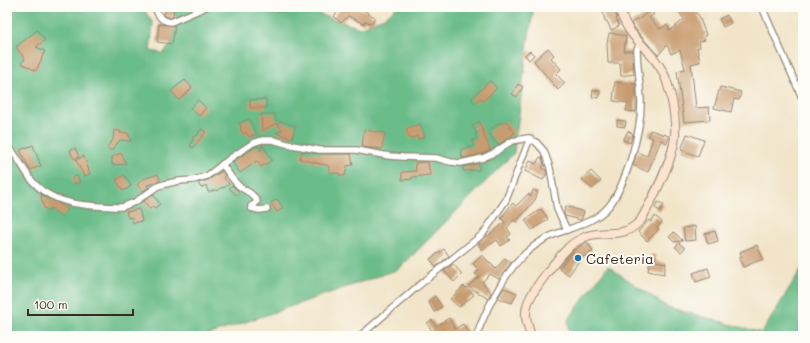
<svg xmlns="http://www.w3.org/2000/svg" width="810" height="343" font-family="Mali,sans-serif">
<rect width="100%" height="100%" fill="#fdfcf7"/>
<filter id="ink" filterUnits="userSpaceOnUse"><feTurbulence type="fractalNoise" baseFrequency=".025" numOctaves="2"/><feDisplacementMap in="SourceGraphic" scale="8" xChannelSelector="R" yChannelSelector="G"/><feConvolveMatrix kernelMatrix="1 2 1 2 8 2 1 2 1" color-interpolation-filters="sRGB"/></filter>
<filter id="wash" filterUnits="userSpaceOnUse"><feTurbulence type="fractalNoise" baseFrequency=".012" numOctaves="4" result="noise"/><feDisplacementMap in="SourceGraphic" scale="16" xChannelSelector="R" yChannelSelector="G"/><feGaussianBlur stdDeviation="0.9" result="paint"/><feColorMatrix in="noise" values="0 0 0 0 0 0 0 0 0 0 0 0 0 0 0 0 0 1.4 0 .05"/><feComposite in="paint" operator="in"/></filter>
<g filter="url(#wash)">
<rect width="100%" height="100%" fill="#f1e4c8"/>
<g fill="#6abc89" stroke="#527354">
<path d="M7,7H142L153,23L150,51L163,53L172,44V27L176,16L170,10L169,7H298L360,28L388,15L396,7H534L528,41L514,153L399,269L205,336H7Z"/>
<path d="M608,266L667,307L762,333L803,266V336H569L568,320Z"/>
</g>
<g id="blocks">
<g fill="#c89c6f">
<path d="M165,7H174L173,17H169L164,15Z"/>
<path d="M343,7H357L369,13L368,14L375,17L372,24L365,21L364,24L348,16L341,23L334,16Z"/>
<path d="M602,7H614L617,18H616L619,26L611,30L607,21H605Z"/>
<path d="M675,7H691L699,16L706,35L704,36L705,40L699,42L700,47L697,48L700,62L691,64L696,108L709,107L710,120L684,122L677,71L685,69L680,50L671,54L667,45L658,55L640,35L631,23L637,19L638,20L650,10L654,14L649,18L660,29L667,25L670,31L684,19Z"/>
<path d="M727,15L731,23L723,27L719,19Z"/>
<path d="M159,24L175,26L172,44L157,42Z"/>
<path d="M37,30L45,40L36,47L45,51L36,71L21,63L25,59L16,47Z"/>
<path d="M609,33L626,36L624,51H633L634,74L621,76L620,63H608L607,43Z"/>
<path d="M548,48L554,55L551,58L561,69L556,74L565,83L558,90L534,61Z"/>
<path d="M530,51L534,55L529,60L525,55Z"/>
<path d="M185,80L192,88L179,100L171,91Z"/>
<path d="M490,81L497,88L483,101L481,98L475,103L471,99Z"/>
<path d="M615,82L636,84V112L626,111L628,103L613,101Z"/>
<path d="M518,84L523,87L517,97L512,94Z"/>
<path d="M720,87L741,92L739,100L734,99L731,112L714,108Z"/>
<path d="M593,90L600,91L599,98L592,97Z"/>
<path d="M266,99V108H250V100Z"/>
<path d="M198,100L206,108L199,116L190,108Z"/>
<path d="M261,114H275V120L296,126L292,138L276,133L282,130L277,123L262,131Z"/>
<path d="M249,119L257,134L249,137L246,132L243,134L240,128L241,127L239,123Z"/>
<path d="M617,120L626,121L625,127L617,126Z"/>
<path d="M479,121L490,150L482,154L462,158L461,149L474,147L472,141L477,139L475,134L477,133L472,126Z"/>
<path d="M506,121L515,133L498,145L488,132L500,122L501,124Z"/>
<path d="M420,124L425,137L418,139L417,136L410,139L406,129Z"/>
<path d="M201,129L206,132L193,148L190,146L193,140L192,139L195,135L197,136Z"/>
<path d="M114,130L120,131V133H128L131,141L120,140L111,151L107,147L113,140Z"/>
<path d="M364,130L385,133L382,149L362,147Z"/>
<path d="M650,130L669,136L667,143L661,140L648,172L633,165L637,152L647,156L653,138L648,136Z"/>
<path d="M628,131L633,134L630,143L623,140Z"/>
<path d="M687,134L704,140L698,156L681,150Z"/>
<path d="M262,144L272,160L261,167L257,161L240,173L232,162L255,147L258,146L261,151L262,150Z"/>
<path d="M33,145L41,166L30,170L20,150Z"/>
<path d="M75,148L79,157L74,159L70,151Z"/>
<path d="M302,151L319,154H351L353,165L347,166L345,176L339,175V173H329V166L300,159Z"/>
<path d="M121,153L126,164L112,165V157Z"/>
<path d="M84,156L90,174L84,176L76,160Z"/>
<path d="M540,157L542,158L544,164L542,168L546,170L547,173L543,180L525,171L530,161L536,164Z"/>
<path d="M424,162H428L430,175L412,177V179L402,180V172L416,171L415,163Z"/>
<path d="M479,163V170L463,171V167Z"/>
<path d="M222,171L225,175L223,177L229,184L224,188L222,187L217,191L216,190L208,192L206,185L201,188L198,183L208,180Z"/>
<path d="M591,171L601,181L592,189L582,179Z"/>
<path d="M158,174L160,181L147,185L149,187L143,191L137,185L143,179Z"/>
<path d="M124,175L131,186L123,191L116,180Z"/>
<path d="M77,176L80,182L75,184L72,178Z"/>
<path d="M232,185L239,192L236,195L229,188Z"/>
<path d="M533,190L538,192L535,200L516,222L514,220L507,228L511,234L507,237L510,240L501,246L497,240L482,250L478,244L505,222L501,218L513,203L516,206L528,194L531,196Z"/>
<path d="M153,194L160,204L155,208L153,206L150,209L144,201Z"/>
<path d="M42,195L62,205L68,209L62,217L51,208L49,211L44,208L41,196Z"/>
<path d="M277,199L283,208L277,212L271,203Z"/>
<path d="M658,202L664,205L660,211L655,208Z"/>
<path d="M566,206L584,212L581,220L565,216L564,213Z"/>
<path d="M139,209L142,221L133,223L132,217L128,218L126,212Z"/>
<path d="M541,209L548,219L532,230L525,220Z"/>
<path d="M655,216L662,222L657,228L659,229L647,241L638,232L649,220L651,222Z"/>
<path d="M695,226L696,240L685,241L683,228Z"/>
<path d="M715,231L718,241L708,244L705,234Z"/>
<path d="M674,232L683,241L674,242L669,237Z"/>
<path d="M587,242L593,251L580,259L569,275L559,268L573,251Z"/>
<path d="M679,243L685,248L681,252L675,247Z"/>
<path d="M757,245L763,259L743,267L739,258L742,257L740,252Z"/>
<path d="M444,249L449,256L436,267L430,259Z"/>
<path d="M651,254L656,255L655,261L666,263L664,274L648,271Z"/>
<path d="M482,255L496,269L505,258L511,263L499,279L490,274L482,282L491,292L488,299L468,286L479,277L475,274L479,270L473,264Z"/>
<path d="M453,264L462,274L454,282L444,271Z"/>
<path d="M708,268L711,277L696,282L693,273Z"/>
<path d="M464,286L466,288L467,287L474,295L459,307L450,299Z"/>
<path d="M504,288L517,293L512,303L498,298Z"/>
<path d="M435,296L442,307L434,312L428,301Z"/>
<path d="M449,318L455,329L463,324L469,333L467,336H449L446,331L437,336H427L432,331L427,323L432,320L436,326Z"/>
</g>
</g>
</g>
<g filter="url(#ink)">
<use href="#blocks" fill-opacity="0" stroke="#968773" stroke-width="1"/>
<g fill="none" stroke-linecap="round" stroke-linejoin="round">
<defs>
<g id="street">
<path d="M155,7C158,16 161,21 171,22L206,7"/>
<path d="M266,7L271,8L331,7"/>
<path d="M762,7L803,100"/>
<path d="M7,145C17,155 22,167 30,178C50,205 85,206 116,207H122L135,202L158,186L165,184L179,181L193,180L207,176L232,157L253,143L262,140H273L287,144L319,150H356L389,156L403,157L436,158L451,162L461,163L483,158L496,152L501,148L512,141L528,138L536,142L544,151L550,168L557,209L567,230"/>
<path d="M222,164C227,171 232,179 238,185C246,193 251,190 257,201L255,204L251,206V208L259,210L267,209"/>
<path d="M360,336L417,287L483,234L506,200L530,138"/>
<path d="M477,336C479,326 484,318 488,308C503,278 521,249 553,235C572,227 595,223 609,206C626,185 641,131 641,104C641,86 637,68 637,49L640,44"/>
</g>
<path id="secondary" d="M531,336C528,326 524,317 527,306C529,294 557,259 567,249C572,243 580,239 587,236C609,229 623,240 641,220C653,198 674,159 675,135C676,124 674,112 672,101C669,88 666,75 658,64C642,42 627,36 619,7"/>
</defs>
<use href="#street" stroke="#968773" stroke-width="8"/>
<use href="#secondary" stroke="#968773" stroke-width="10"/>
<use href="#street" stroke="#fff" stroke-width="5.5"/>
<use href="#secondary" stroke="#fde4d1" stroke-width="8"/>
</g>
</g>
<circle fill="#1f6fb2" stroke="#fdfcf7" stroke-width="1.5" cx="578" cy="258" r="4"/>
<g text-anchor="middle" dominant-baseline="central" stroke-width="4" stroke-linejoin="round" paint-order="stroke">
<g font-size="14" fill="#3b2a1e" stroke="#fdfcf7" text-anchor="start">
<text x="586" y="258">Cafeteria</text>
</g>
</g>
<rect width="810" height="343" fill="none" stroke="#fdfcf7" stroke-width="24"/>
<path d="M28 309v6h105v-6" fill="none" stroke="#3b2a1e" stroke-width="2"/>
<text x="34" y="309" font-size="12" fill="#3b2a1e" stroke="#fdfcf7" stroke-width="3" paint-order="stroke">100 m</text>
</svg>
